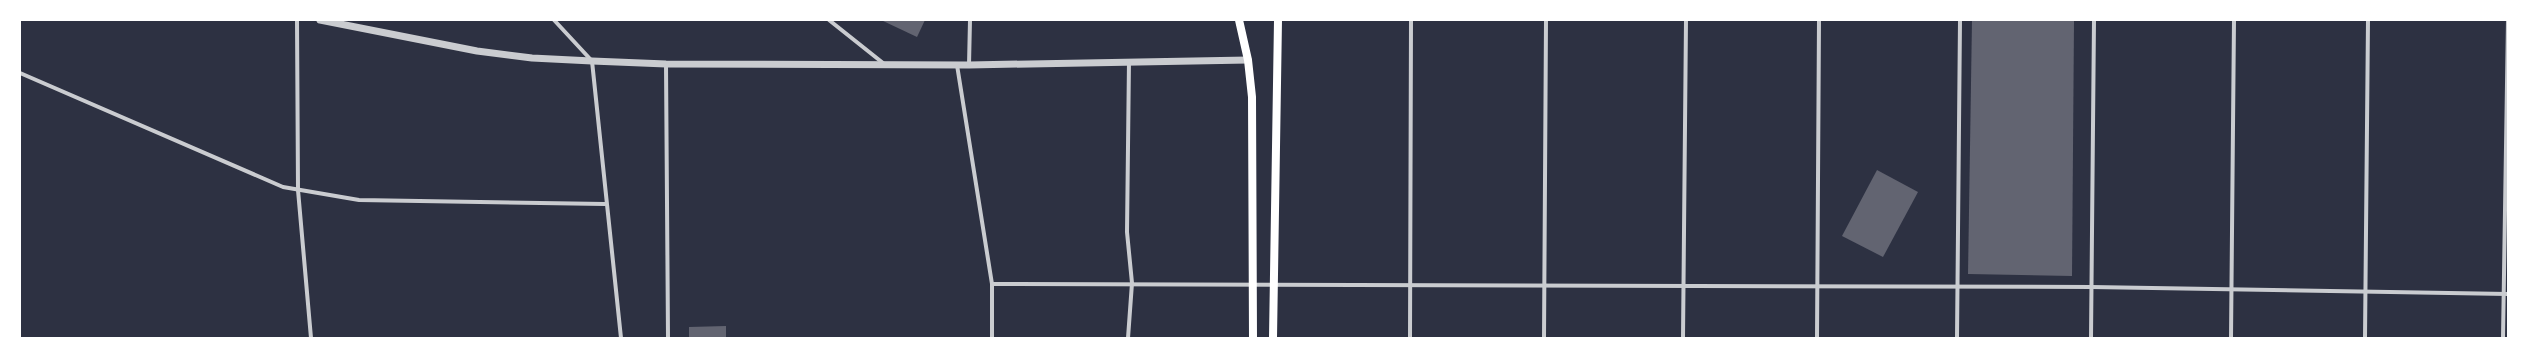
<svg xmlns="http://www.w3.org/2000/svg" width="2528" height="358" font-family="'Fira Sans Condensed',sans-serif">
<rect width="100%" height="100%" fill="#2d3142"/>
<g fill="#626471">
<path d="M881,20H925L917,37Z"/>
<path d="M1972,20H2074L2072,276L1968,274Z"/>
<path d="M1877,170L1918,192L1883,257L1842,236Z"/>
<path d="M726,326V338H689V327Z"/>
</g>
<g fill="none" stroke-linecap="round" stroke-linejoin="round">
<g stroke="#caccd0" stroke-width="4">
<path d="M297,20L298,190L311,338"/>
<path d="M554,20L592,61L621,338"/>
<path d="M829,20L883,63"/>
<path d="M666,64L668,338"/>
<path d="M957,65L992,284V338"/>
<path d="M969,65L970,20"/>
<path d="M20,73L283,187L359,200L605,204"/>
<path d="M992,284L2092,287L2508,294"/>
<path d="M1128,338L1132,283L1127,232L1129,61"/>
<path d="M1410,338L1411,20"/>
<path d="M1544,338L1546,20"/>
<path d="M1683,338L1686,20"/>
<path d="M1817,338L1819,20"/>
<path d="M1957,338L1960,20"/>
<path d="M2091,338L2094,20"/>
<path d="M2231,338L2234,20"/>
<path d="M2365,338L2368,20"/>
<path d="M2503,338L2508,20"/>
</g>
<path stroke="#caccd0" stroke-width="7" d="M320,20L477,51L532,58L592,61L666,64L969,65L1248,60"/>
<g stroke="#fff" stroke-width="8">
<path d="M1239,20L1248,60L1252,97L1253,338"/>
<path d="M1273,338L1278,20"/>
</g>
</g>
<rect width="2528" height="358" fill="none" stroke="#ffffff" stroke-width="42"/>
</svg>
